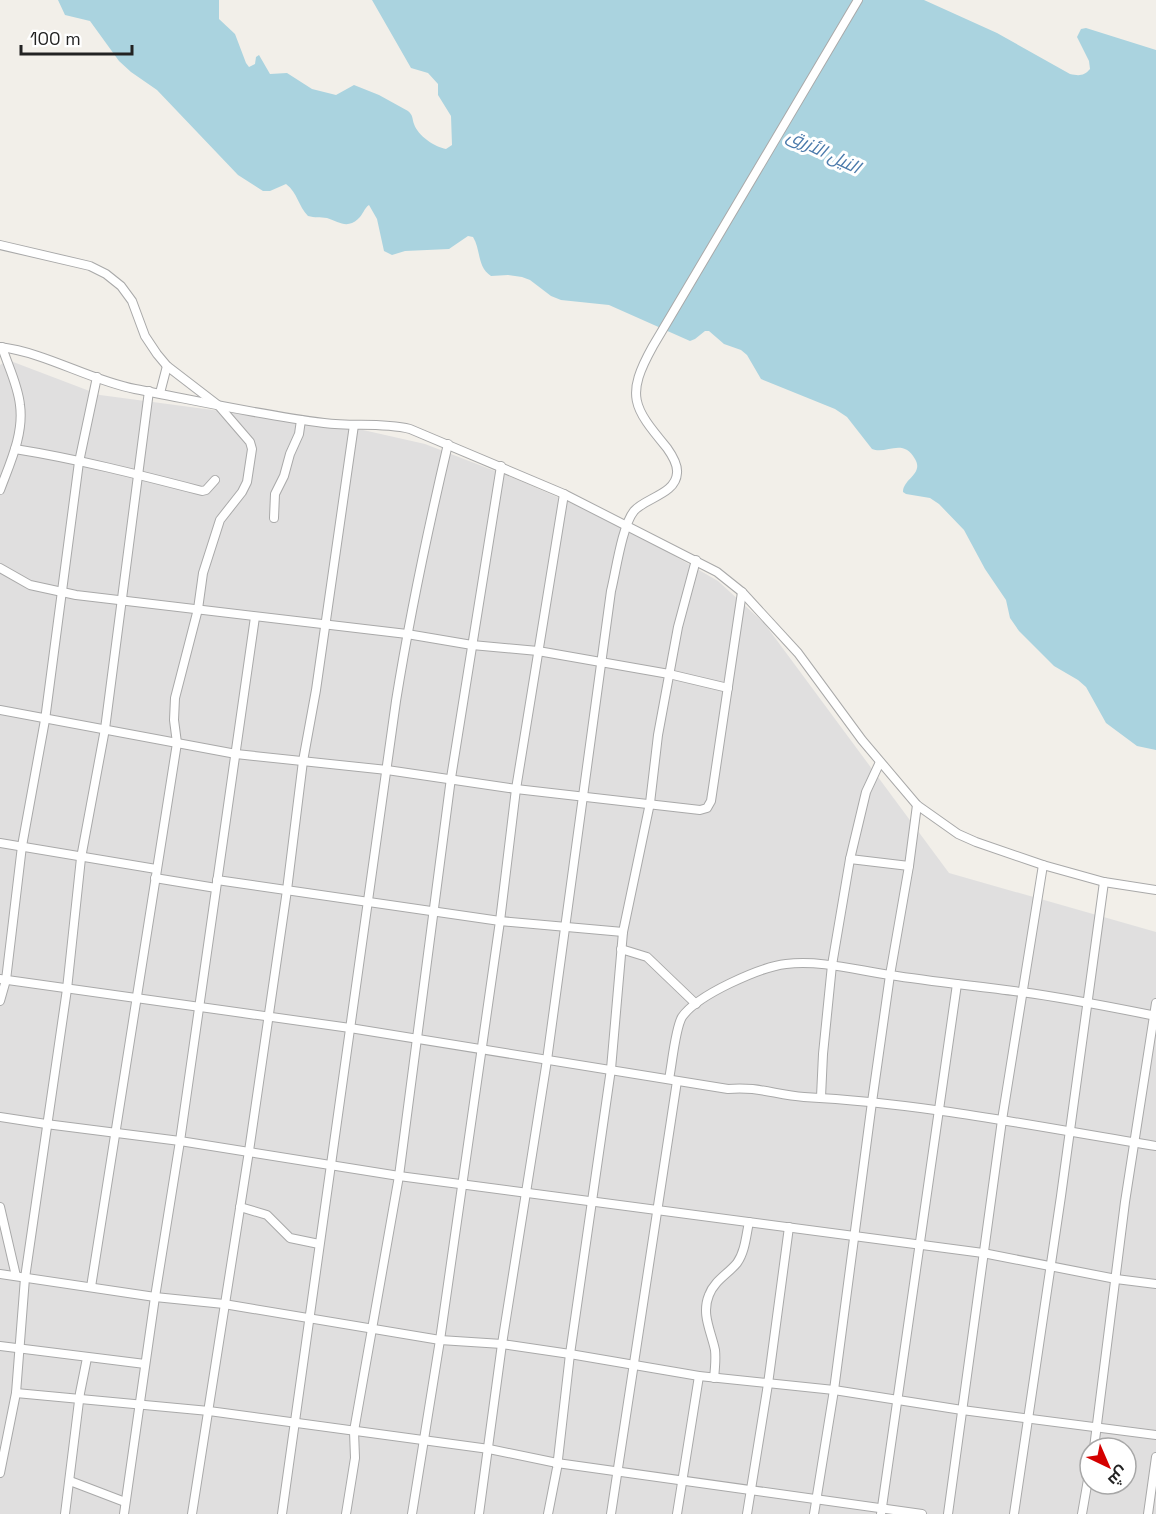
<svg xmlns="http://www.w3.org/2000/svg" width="1156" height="1514" font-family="'Space Grotesk',Cairo,sans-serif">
<rect width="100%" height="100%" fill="#f2efe9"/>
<path fill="#e0dfdf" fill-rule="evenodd" d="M8,360L100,395L363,430L425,444L516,479L621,525L718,581L764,623L949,873L1156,932V1514H0V365ZM1090,1448H1126V1484H1090Z"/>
<path fill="#aad3df" d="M58,0H219V19L235,34L246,63L249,67L255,64L256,57L259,55L270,74L287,73L312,89L336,95L354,85L379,95L408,111C413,115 412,118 414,124C418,136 435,147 446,149L452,145L451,116L438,95V84L428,73L411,68L372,0H924L997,33L1070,74C1079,76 1084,76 1090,69L1089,61L1077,37L1081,29L1086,28L1156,50V750L1137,746L1106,723L1086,687L1078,680L1054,666L1019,631L1010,618L1006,600L985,569L964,530L939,504L930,498L906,494L903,492C903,479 924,474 915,459C903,437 886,455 872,449L847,417L835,409L761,379L747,355L741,350L724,344L709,331H705L695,339L690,341L609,305L561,300L551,296L530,280L522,277L508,275L491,276C477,267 481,250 473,237L468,236L449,249L405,251L392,255L384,251L377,219L369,205C364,208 363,215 358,219C347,229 339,222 327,218C320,217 315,218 308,216C298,206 298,193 286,184L270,191H263L238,175L157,90L131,72L119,61L90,21L65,15Z"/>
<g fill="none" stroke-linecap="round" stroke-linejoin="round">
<defs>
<g id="street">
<path d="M0,245L90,266L106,274L121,286L132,301L145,336L157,354L167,366L219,406L250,442L252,449L247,482L242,492L220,520L203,573L198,609L175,698L174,720L177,743L91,1287"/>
<path d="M0,347C47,353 89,380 135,389C198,401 260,415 324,423C353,427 381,422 410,429L564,494L717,572L742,592L798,653L862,740L917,805L958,834L976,842L1043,865L1104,882L1156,890"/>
<path d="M160,393L167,366"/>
<path d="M15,449C78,459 140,475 202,491L206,490L215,480"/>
<path d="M0,490C10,463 24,434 20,405C18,385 8,366 2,347"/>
<path d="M274,518L275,494L284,476L290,454L299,434L301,420"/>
<path d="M0,568L30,585L76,595L407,634L472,645L538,651L669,674L728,688"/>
<path d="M0,710L236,754L387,770L516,789L700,810L707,808L711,801L742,592"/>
<path d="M0,843L156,869"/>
<path d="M850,859L909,866"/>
<path d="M155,878L216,888"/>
<path d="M217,880L500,921L623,932"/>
<path d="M621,949L647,957L696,1004"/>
<path d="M0,979L350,1028L728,1089C757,1086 776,1095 804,1097C922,1103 1039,1127 1156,1146"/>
<path d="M0,1001L6,980L22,846L45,720L79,462L97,377"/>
<path d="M669,1079C672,1065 675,1029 682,1017C697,995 760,967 786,964C821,960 856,970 890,975C934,982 978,986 1021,992C1067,998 1111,1007 1156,1016"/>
<path d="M821,1097L823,1054L832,965L850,859L866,792L880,762"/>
<path d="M0,1117L46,1124L180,1141L399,1176L983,1253L1116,1279L1156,1284"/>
<path d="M0,1207L16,1276"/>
<path d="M240,1207L267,1215L290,1238L319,1244"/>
<path d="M0,1274L155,1297L224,1304L440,1340L502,1344L570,1354L699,1376L834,1390L962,1410L1156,1435"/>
<path d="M0,1346L145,1364"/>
<path d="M714,1378C715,1369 716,1359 715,1350C711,1331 701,1314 709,1295C714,1281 728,1274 737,1263C745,1252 746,1236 749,1222"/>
<path d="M16,1393L209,1411L489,1449L557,1463L922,1514"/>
<path d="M1094,1448L1125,1202L1156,1003"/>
<path d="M0,1473L16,1393L25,1278L67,989L81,858L105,729L149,391"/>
<path d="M70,1481L125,1502"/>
<path d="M65,1514L80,1393L87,1358"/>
<path d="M124,1514L155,1297L180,1141L255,617"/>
<path d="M192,1514L249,1151L287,890L303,761L316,690L354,425"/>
<path d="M282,1514L396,701C410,614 428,529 448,444"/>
<path d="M346,1514L355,1458L354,1431L399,1176L451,778L501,466"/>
<path d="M412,1514L440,1340L500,921L516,789L564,494"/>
<path d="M479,1514L502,1344L547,1060L611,591C616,571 622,526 634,511C645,498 676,494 677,473C678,464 672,455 667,448C633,407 625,396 653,346L858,0"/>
<path d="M548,1514L557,1468L570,1354L611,1069L623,932L650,803L658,735L678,627L696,560"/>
<path d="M611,1514L677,1081"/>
<path d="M677,1514L699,1376"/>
<path d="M747,1514L768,1384L789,1227"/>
<path d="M814,1514L834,1390L872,1102L890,975L909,866L917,805"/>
<path d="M881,1514L957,984"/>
<path d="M948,1514L1002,1120L1043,865"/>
<path d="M1014,1514L1061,1196L1104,882"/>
<path d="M1082,1514L1090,1468"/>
<path d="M1148,1514L1156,1457"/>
</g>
</defs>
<use href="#street" stroke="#a9a9a9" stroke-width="10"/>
<use href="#street" stroke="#fff" stroke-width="8"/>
</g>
<g text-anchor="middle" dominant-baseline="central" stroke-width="6" stroke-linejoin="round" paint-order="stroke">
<g font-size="18" font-style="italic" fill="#4a7aab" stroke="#fff">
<text transform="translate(824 151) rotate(26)">النيل الأزرق</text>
</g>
</g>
<g transform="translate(1108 1466) rotate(136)"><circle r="28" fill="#ffffff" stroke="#a7a7a7" stroke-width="1.5"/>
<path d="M0-4.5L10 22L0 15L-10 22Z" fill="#d40000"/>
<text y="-9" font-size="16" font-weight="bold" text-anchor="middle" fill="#222222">ش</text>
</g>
<path d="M21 45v9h111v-9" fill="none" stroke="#222222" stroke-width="3"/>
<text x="30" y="45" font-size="18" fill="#222222" stroke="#ffffff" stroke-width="4.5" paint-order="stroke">100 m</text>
</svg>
